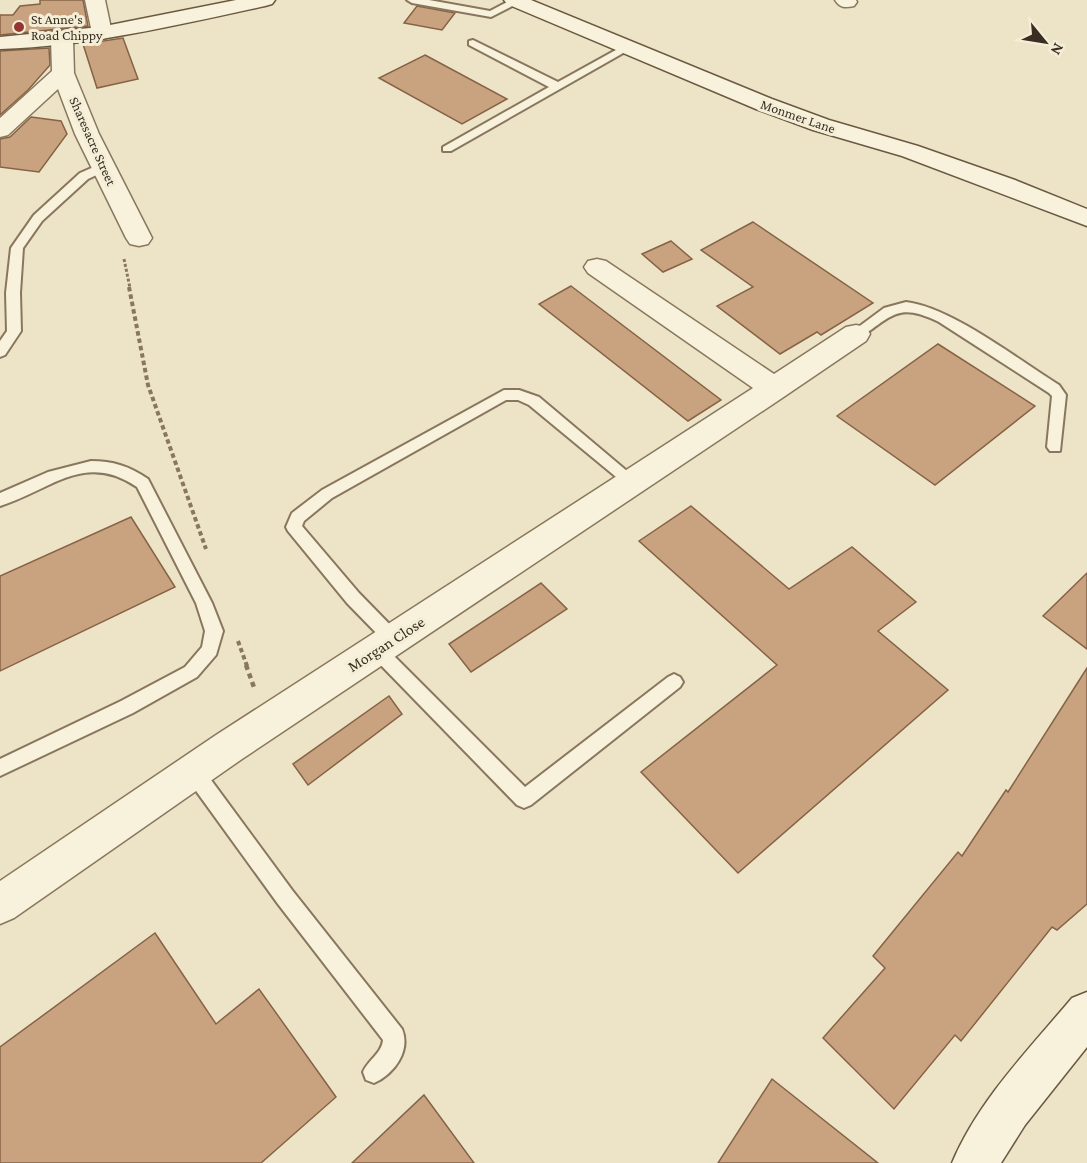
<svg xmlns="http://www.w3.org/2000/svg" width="1087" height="1163" font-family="'Crimson Pro',serif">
<rect width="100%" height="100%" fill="#ede4c8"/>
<g fill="#c9a380" stroke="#866345" stroke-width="1.5">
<path d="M40,0H83L88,26L0,35V15H13L20,6L40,4Z"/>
<path d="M417,6L455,13L442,30L404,23Z"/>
<path d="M123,38L138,79L97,88L83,44Z"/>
<path d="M49,48L50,65L28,90L0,115V51Z"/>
<path d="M425,55L507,99L462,124L379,78Z"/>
<path d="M31,117L61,121L67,134L39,172L0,167V139L10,137Z"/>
<path d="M753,222L873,303L821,335L817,332L780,354L717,306L753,287L701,250Z"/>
<path d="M671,241L692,259L663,272L642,254Z"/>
<path d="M571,286L721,400L688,421L539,304Z"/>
<path d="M938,344L1035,406L935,485L837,416Z"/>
<path d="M691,506L789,589L852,547L916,602L878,631L948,690L738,873L641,772L777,665L639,541Z"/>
<path d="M131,517L175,587L0,671V576Z"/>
<path d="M1087,573V649L1043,616Z"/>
<path d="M541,583L567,609L471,672L449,644Z"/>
<path d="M1087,668V904L1057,930L1052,927L961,1041L955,1035L894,1109L823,1038L885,968L873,956L958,852L962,856L1006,790L1008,792Z"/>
<path d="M389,696L402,714L308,785L293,764Z"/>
<path d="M155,933L216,1024L259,989L336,1097L261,1163H0V1047Z"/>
<path d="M772,1079L878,1163H718Z"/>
<path d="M424,1095L474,1163H352Z"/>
</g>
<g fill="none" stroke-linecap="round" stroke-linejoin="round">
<defs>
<g id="lane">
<path d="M407,0H429L490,11L511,0L522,1L491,17L412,3Z"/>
<path d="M473,40L558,82L623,46L627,45L632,48L451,151H443V147L549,87L469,45V41Z"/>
<path d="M103,163L107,164V170L88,179L42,221L23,248L20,293L21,331L5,355L0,357V341L7,331L6,293L11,248L34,215L80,173Z"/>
<path d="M906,302C951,307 1020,361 1059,385L1066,395L1060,451H1050L1047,447L1052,396L1049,393L939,322C899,303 894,314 861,337L856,339L849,334L884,308Z"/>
<path d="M504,390H519L539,397L640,482L637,486H627L529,405L518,400H506L332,498L304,521L302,526L359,593L399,634L402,639L399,644L393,646L387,644L347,603L288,531L286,527L292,513L322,490Z"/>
<path d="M91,461C113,461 129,466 148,479L212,603L223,631L216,655L197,677L133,713L0,776V759L121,701L185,667L202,647L205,631L196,603L137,487C84,451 51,490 0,506V493L48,472Z"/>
<path d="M377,643L383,645L525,787L668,677L674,674L680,677L683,682L680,687L531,805L524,808L517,805L371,655L368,650L371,645Z"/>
<path d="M193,763L200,765L292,890L402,1029C411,1051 394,1074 374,1083L366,1080L363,1072C368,1060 382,1053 383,1040L278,904L186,777L184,771L186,765Z"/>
</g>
<g id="street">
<path d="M85,0H105L112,33L109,37L102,39L95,37L92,33Z"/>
<path d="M835,0H856L857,2L854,6C845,8 840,8 835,0Z"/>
<path d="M62,33L69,35L73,39L74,73L99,134L152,238L148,244L139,246L130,244L126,238L75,134L58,89L8,135L0,137V118L52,71L51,39L55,35Z"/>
<path d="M597,259L606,261L774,374L846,327L856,325L866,327L870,334L866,341L785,396L242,759L14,918L0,924V881L216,735L753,388L588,273L584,267L588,261Z"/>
</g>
<g id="secondary">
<path d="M236,0H275L272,4L265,6C177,25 90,46 0,49V37L100,27Z"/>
<path d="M504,0H531L772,99L829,120L918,146L1015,180L1087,209V226L902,156L813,130L756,109L507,4Z"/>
<path d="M1087,992V1047L1025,1125L1001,1163H952C978,1101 1029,1049 1072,998Z"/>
</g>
</defs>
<use href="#lane" stroke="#88775e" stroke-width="4"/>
<use href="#street" stroke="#88775e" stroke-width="3"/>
<use href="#secondary" stroke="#6a5841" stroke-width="3"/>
<path stroke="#88775e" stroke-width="3" stroke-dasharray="3 2" stroke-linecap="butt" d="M124,259L130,288"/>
<g stroke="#88775e" stroke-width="4" stroke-dasharray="4.5 3" stroke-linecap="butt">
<path d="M129,287L148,385L206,549"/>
<path d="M238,641L247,666"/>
</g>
<path stroke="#88775e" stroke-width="4.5" stroke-dasharray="5 4" stroke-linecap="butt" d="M246,665L255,690"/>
<use href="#lane" fill="#f8f1db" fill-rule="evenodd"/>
<use href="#street" fill="#f8f1db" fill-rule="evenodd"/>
<use href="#secondary" fill="#f8f1db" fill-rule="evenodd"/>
</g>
<circle fill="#953630" stroke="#f4eed7" stroke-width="2" cx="19" cy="27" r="6"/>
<g text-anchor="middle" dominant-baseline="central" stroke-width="6" stroke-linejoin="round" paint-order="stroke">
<g font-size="14" fill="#392e21" stroke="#f4eed7" text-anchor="start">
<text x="31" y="19">St Anne's<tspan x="31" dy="16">Road Chippy</tspan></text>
</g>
<g font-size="14" fill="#392e21" stroke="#f4eed7">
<text transform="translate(798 116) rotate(19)">Monmer Lane</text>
<text transform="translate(93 141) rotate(66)">Sharesacre Street</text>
</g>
<g font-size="16" fill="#392e21" stroke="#f4eed7">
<text transform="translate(386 644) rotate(-33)">Morgan Close</text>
</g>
</g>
<g transform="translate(1045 42) rotate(120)" stroke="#f4eed7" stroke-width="4.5" paint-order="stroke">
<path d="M0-4.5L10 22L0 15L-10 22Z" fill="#392e21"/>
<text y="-9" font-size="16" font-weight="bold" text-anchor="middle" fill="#392e21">N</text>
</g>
</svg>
